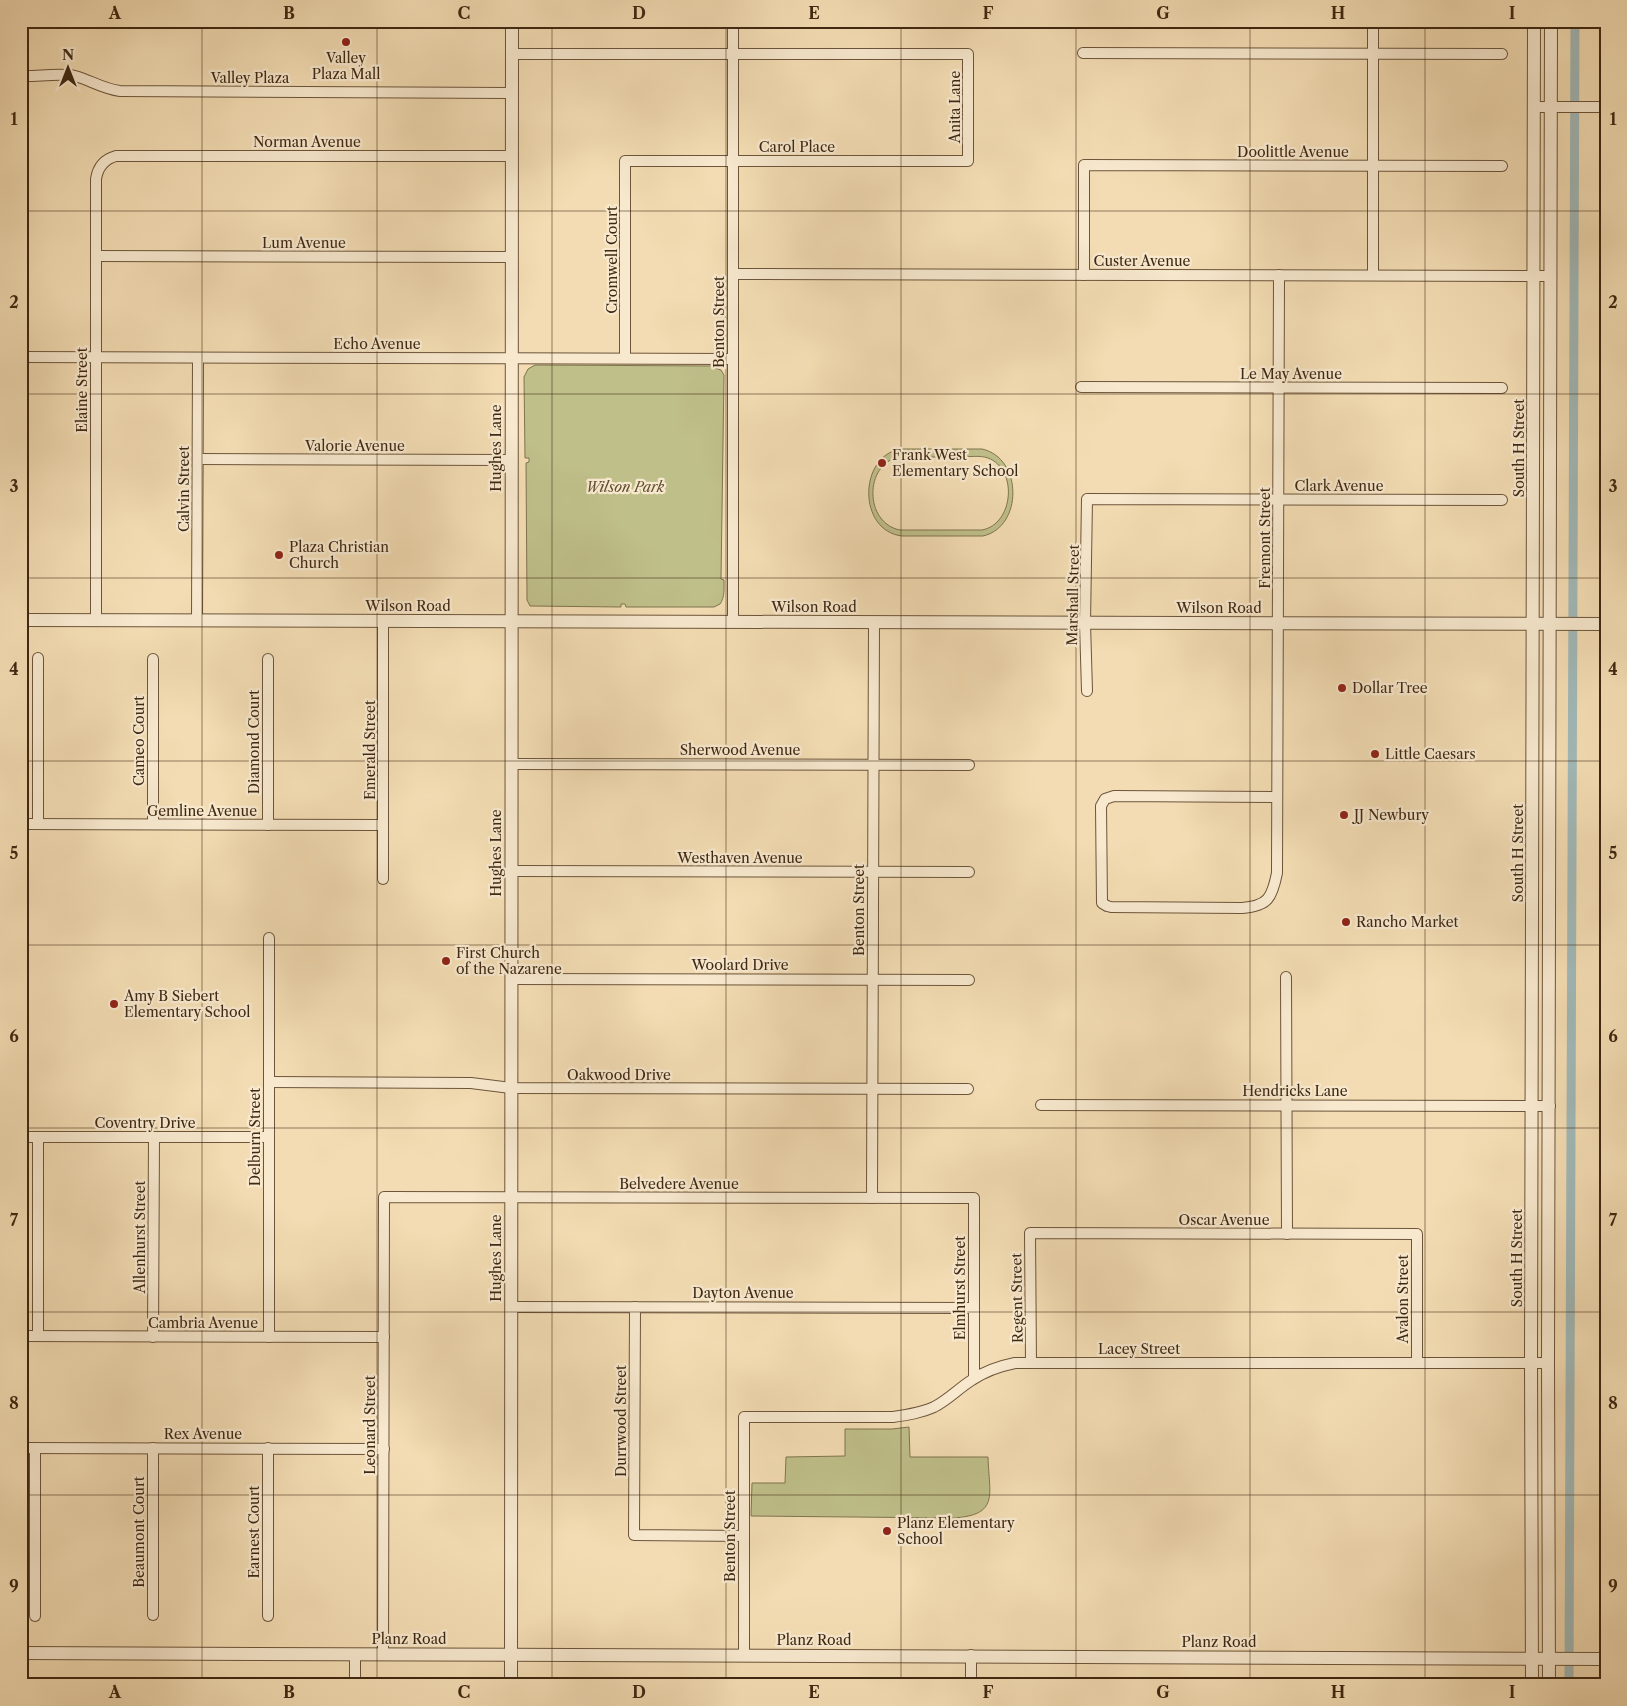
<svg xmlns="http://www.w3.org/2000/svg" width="1627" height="1706" font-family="'Libre Caslon Text',serif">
<rect width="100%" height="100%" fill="#f3dcb3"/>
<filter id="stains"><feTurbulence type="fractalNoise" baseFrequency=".004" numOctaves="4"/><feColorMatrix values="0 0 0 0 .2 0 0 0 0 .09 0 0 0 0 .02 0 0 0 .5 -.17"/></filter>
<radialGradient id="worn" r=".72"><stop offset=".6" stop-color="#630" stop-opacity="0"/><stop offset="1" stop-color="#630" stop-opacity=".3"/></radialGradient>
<g fill="#bfbf8a" stroke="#7f744e" fill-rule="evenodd">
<path d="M535,365L715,366V368L721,370L724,375L721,579L724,580C724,588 725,597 720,604L714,607H626L625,604H621V607L530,606L527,600L526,463L529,462V458H525L524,377L528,369Z"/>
<path d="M900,449H982C1023,458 1023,527 983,536H902C858,531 858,457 900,449ZM899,457C920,457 940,457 961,457C969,457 980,455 988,458C1018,469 1014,524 982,530H900C864,523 864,464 899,457Z"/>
<path d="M909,1427L910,1457H988C989,1495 1000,1515 953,1518L751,1516L752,1483H785L786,1457L845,1456V1429H892Z"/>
</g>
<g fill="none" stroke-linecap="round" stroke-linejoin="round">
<path stroke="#a1b9b8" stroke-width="9" d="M1569,1685L1575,21"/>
<defs>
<g id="minor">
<path d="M1083,53L1502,54"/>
<path d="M512,54H968V161H625V358"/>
<path d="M21,74L27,76C40,76 63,73 75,76C90,80 103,89 120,91L512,93"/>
<path d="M1533,107H1606"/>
<path d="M96,256L512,257"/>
<path d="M733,274L1551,276"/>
<path d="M1084,275V165L1502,166"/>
<path d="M1373,275V21"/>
<path d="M21,357L733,359"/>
<path d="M1081,387L1502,388"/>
<path d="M198,459L511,460"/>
<path d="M96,621V179C98,166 105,159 116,156H512"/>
<path d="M197,621L198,358"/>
<path d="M733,622V21"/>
<path d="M38,658V824"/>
<path d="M153,659V824"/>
<path d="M268,659V825"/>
<path d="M1087,691L1085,623L1087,499L1502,500"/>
<path d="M511,764L969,765"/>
<path d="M1277,797L1114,796L1105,799L1101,806L1102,903L1107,906L1111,907L1242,908C1268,906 1272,898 1277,873L1279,275"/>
<path d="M21,824L383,825"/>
<path d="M511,871L969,872"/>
<path d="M383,879V621"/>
<path d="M1286,977L1287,1234"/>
<path d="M511,979L969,980"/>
<path d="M269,1082L471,1083L511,1088L968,1089"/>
<path d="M1041,1105L1550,1106"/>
<path d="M21,1137H269"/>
<path d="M872,1198L874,622"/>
<path d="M511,1307L974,1308"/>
<path d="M635,1307L634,1535L744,1536"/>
<path d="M21,1336L384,1337"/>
<path d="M38,1336V1137"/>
<path d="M153,1337L154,1137"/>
<path d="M269,1337V938"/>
<path d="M1031,1362L1030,1233L1417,1234V1363"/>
<path d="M21,1448L384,1449"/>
<path d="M35,1448V1616"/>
<path d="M153,1615V1448"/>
<path d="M268,1616V1448"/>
<path d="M383,1654L384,1197L974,1198V1378"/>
<path d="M744,1655V1417H893C907,1415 921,1413 934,1407C948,1400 959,1388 972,1380C985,1371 1000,1366 1015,1363H1548"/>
<path d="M971,1655V1685"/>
<path d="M355,1685V1654"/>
</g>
<g id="tertiary">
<path d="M21,620L1606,624"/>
<path d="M21,1653L1606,1659"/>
<path d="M511,1685L512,21"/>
<path d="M1532,1685L1531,1363L1534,21"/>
<path d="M1549,1685L1548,1363L1551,21"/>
</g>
</defs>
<use href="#minor" stroke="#6c553a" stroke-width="12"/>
<use href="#tertiary" stroke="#6c553a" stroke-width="14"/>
<use href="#minor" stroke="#f7e8ce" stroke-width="10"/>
<use href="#tertiary" stroke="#f7e8ce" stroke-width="12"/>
</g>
<path fill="none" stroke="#3f2812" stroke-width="1" stroke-opacity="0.55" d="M202,21V1685M377,21V1685M552,21V1685M726,21V1685M901,21V1685M1076,21V1685M1250,21V1685M1425,21V1685M21,211H1606M21,394H1606M21,578H1606M21,761H1606M21,945H1606M21,1128H1606M21,1312H1606M21,1495H1606"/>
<g fill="#8f2418" stroke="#f7e8ce" stroke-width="2">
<circle cx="346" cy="42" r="5"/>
<circle cx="882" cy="463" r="5"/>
<circle cx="279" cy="555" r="5"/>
<circle cx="1342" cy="688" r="5"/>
<circle cx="1375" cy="754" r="5"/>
<circle cx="1344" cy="815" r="5"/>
<circle cx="1346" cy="922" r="5"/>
<circle cx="446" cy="961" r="5"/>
<circle cx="114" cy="1004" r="5"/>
<circle cx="887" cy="1531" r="5"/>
</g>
<g text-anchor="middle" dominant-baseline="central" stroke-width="4.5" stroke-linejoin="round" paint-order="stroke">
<g font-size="14" fill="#3f2812" stroke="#f7e8ce" text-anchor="start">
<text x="346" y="58" text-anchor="middle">Valley<tspan x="346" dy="16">Plaza Mall</tspan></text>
<text x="892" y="455">Frank West<tspan x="892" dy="16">Elementary School</tspan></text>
<text x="289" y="547">Plaza Christian<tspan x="289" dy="16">Church</tspan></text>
<text x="1352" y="688">Dollar Tree</text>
<text x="1385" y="754">Little Caesars</text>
<text x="1354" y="815">JJ Newbury</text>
<text x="1356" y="922">Rancho Market</text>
<text x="456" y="953">First Church<tspan x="456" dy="16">of the Nazarene</tspan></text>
<text x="124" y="996">Amy B Siebert<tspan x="124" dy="16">Elementary School</tspan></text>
<text x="897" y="1523">Planz Elementary<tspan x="897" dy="16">School</tspan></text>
</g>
<g font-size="14" fill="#3f2812" stroke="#f7e8ce">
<text x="250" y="78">Valley Plaza</text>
<text transform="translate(955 107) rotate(-90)">Anita Lane</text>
<text x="307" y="142">Norman Avenue</text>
<text x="797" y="147">Carol Place</text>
<text x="1293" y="152">Doolittle Avenue</text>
<text x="304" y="243">Lum Avenue</text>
<text transform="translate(612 260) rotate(-90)">Cromwell Court</text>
<text x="1142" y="261">Custer Avenue</text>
<text transform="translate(719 322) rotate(-90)">Benton Street</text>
<text x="377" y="344">Echo Avenue</text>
<text x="1291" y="374">Le May Avenue</text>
<text transform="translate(82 390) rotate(-90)">Elaine Street</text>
<text x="355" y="446">Valorie Avenue</text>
<text transform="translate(496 448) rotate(-90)">Hughes Lane</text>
<text transform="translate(1519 448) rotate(-90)">South H Street</text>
<text x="1339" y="486">Clark Avenue</text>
<text transform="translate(184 489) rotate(-90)">Calvin Street</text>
<text transform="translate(1265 538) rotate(-90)">Fremont Street</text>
<text transform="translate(1073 595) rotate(-89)">Marshall Street</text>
<text x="408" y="606">Wilson Road</text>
<text x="814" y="607">Wilson Road</text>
<text x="1219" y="608">Wilson Road</text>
<text transform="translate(139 741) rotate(-90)">Cameo Court</text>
<text transform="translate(254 742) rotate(-90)">Diamond Court</text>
<text transform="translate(370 750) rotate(-90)">Emerald Street</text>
<text x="740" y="750">Sherwood Avenue</text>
<text x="202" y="811">Gemline Avenue</text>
<text transform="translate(496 853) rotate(-90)">Hughes Lane</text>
<text transform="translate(1518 853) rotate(-90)">South H Street</text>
<text x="740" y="858">Westhaven Avenue</text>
<text transform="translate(859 910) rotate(-90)">Benton Street</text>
<text x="740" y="965">Woolard Drive</text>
<text x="619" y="1075">Oakwood Drive</text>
<text x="1295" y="1091">Hendricks Lane</text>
<text x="145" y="1123">Coventry Drive</text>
<text transform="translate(255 1137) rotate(-90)">Delburn Street</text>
<text x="679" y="1184">Belvedere Avenue</text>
<text x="1224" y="1220">Oscar Avenue</text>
<text transform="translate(140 1237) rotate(-90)">Allenhurst Street</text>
<text transform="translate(496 1258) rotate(-90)">Hughes Lane</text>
<text transform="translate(1517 1258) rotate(-90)">South H Street</text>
<text transform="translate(960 1288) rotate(-90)">Elmhurst Street</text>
<text x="743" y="1293">Dayton Avenue</text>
<text transform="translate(1017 1298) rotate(-91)">Regent Street</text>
<text transform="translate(1403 1299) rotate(-90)">Avalon Street</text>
<text x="203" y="1323">Cambria Avenue</text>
<text x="1139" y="1349">Lacey Street</text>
<text transform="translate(621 1421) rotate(-90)">Durrwood Street</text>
<text transform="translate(370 1425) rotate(-90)">Leonard Street</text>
<text x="203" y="1434">Rex Avenue</text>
<text transform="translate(139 1532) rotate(-90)">Beaumont Court</text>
<text transform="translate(254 1532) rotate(-90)">Earnest Court</text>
<text transform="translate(730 1536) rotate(-90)">Benton Street</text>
<text x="409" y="1639">Planz Road</text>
<text x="814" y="1640">Planz Road</text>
<text x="1219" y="1642">Planz Road</text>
</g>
<g font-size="14" font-style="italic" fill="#5f4e30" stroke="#f7e8ce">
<text x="625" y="487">Wilson Park</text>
</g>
</g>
<rect width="1627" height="1706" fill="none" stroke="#f3dcb3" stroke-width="55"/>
<g transform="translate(68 68)" stroke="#f7e8ce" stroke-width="4" paint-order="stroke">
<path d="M0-4L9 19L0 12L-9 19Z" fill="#3f2812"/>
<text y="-8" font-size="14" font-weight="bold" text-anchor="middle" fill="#3f2812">N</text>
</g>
<rect x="28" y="28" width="1572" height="1650" fill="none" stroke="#3f2812" stroke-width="2"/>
<g font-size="16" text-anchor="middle" font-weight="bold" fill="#3f2812">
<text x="115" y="19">A</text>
<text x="289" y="19">B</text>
<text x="464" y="19">C</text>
<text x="639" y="19">D</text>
<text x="814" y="19">E</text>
<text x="988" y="19">F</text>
<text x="1163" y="19">G</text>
<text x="1338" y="19">H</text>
<text x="1512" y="19">I</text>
<text x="14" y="125">1</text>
<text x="1613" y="125">1</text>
<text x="14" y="308">2</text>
<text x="1613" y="308">2</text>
<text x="14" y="492">3</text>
<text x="1613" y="492">3</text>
<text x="14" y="675">4</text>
<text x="1613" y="675">4</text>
<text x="14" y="859">5</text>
<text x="1613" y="859">5</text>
<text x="14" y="1042">6</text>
<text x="1613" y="1042">6</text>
<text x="14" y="1226">7</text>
<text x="1613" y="1226">7</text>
<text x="14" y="1409">8</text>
<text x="1613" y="1409">8</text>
<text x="14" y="1592">9</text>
<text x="1613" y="1592">9</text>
<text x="115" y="1698">A</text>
<text x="289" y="1698">B</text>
<text x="464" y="1698">C</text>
<text x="639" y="1698">D</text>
<text x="814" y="1698">E</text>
<text x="988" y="1698">F</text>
<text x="1163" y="1698">G</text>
<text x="1338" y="1698">H</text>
<text x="1512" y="1698">I</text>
</g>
<rect width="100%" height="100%" filter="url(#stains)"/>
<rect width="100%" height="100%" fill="url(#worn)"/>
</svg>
